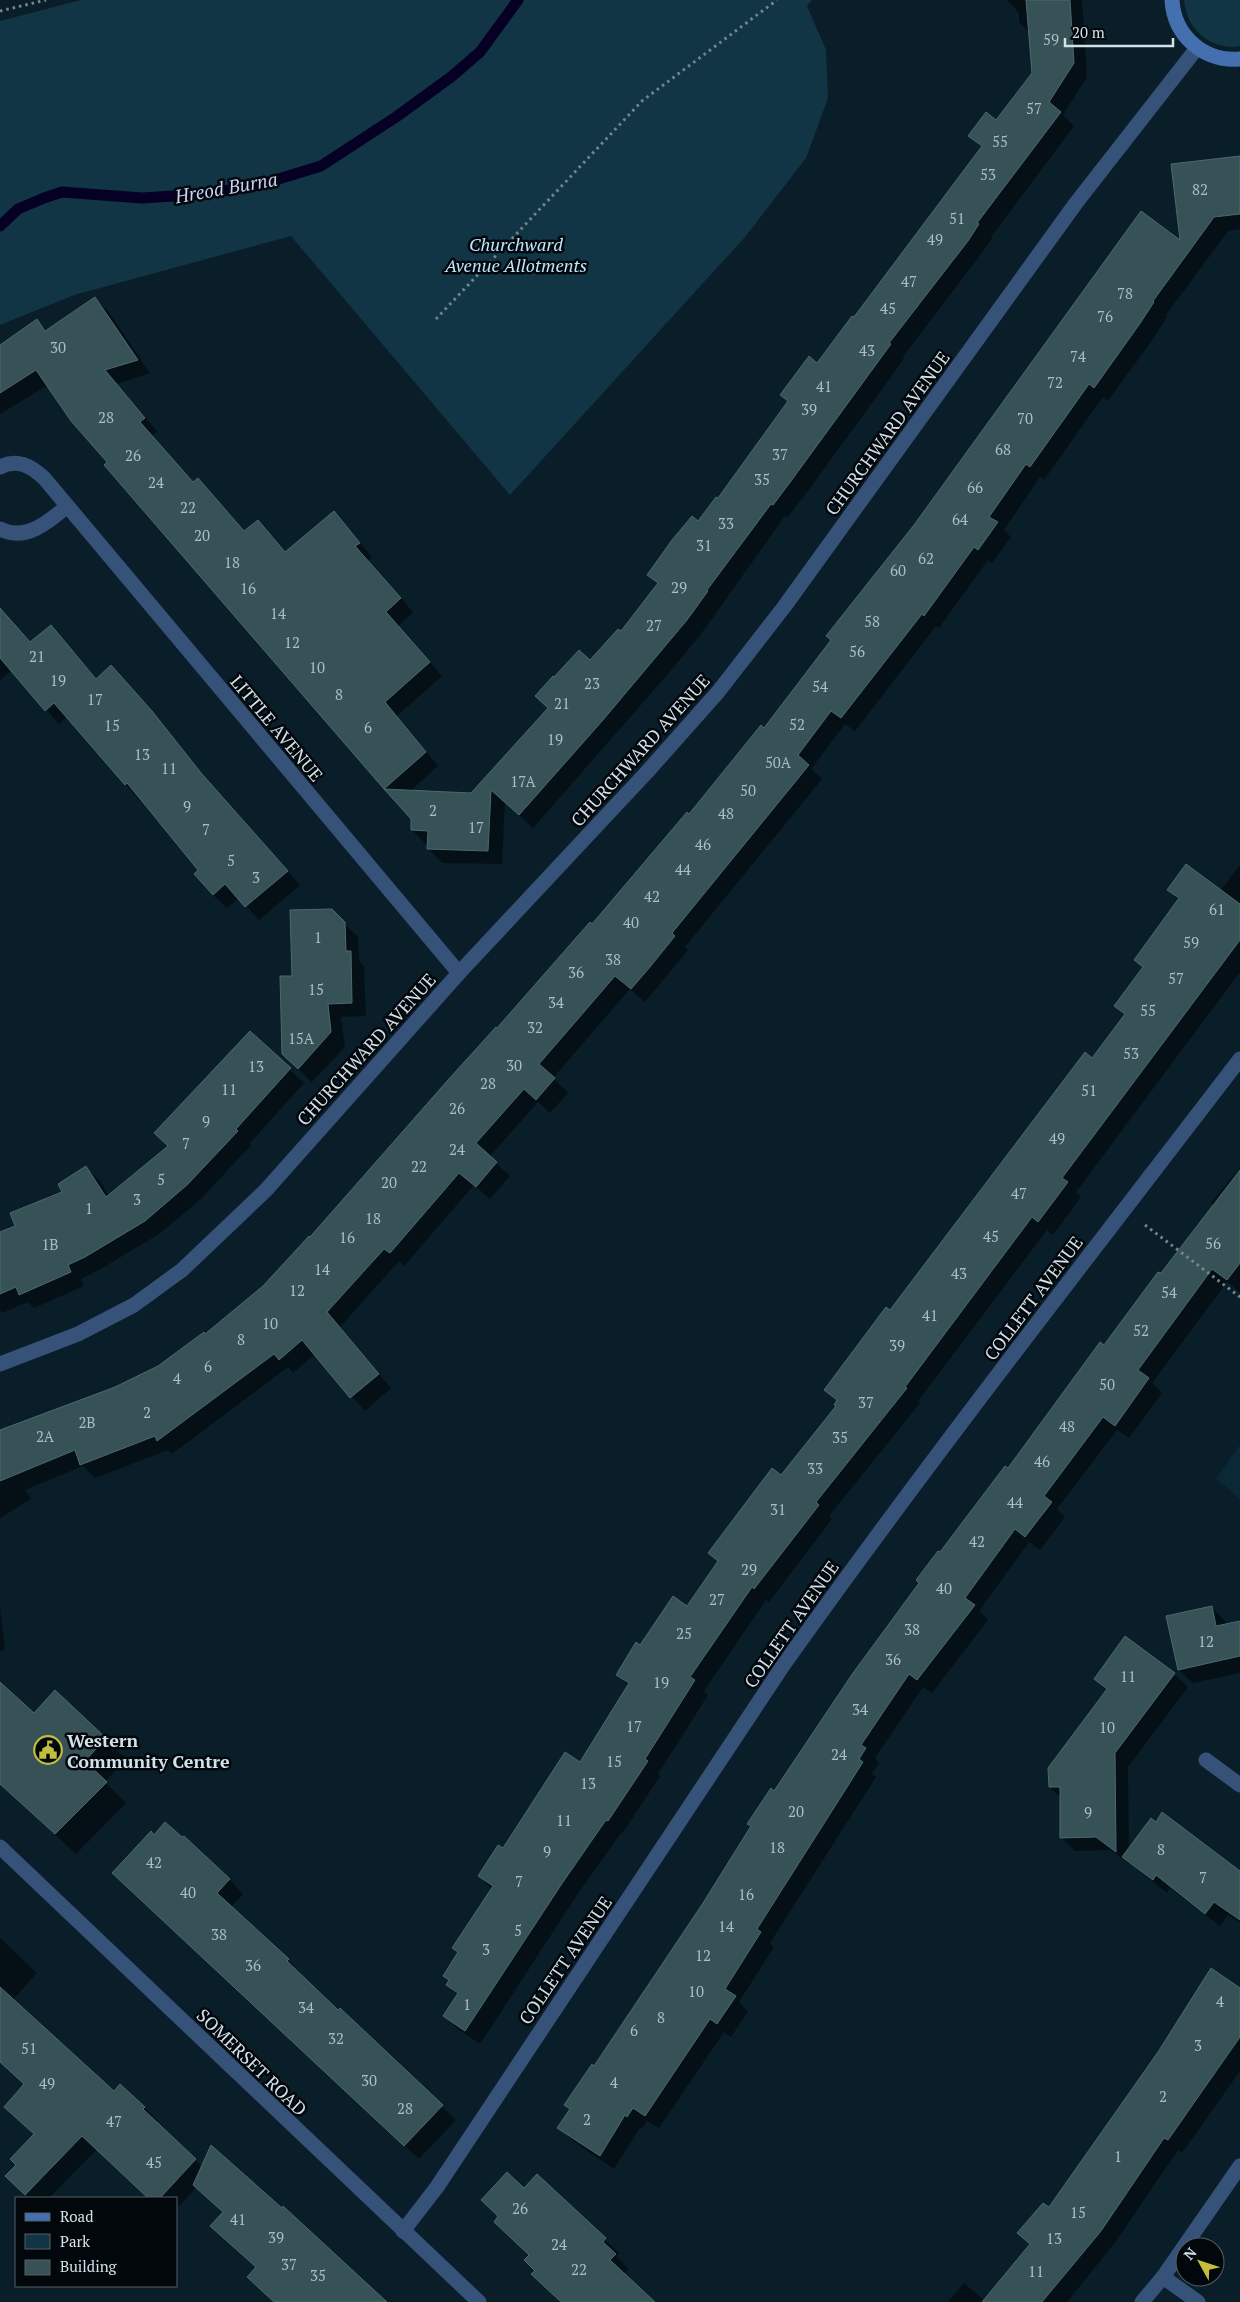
<svg xmlns="http://www.w3.org/2000/svg" width="1240" height="2302" font-family="'PT Serif',serif">
<rect width="100%" height="100%" fill="#091e29"/>
<path fill="#0a2836" d="M1240,1445V1499L1216,1478Z"/>
<g fill="#123545">
<path d="M81,0H812L807,6L826,50L828,98L806,158L745,237L510,495L291,236L74,295L0,325V21Z"/>
<path d="M1184,0H1240V46C1211,51 1186,29 1184,0Z"/>
</g>
<g fill="#0007">
<path d="M1007,0H1082L1087,77L1063,115L1074,126L991,237L992,239L981,254L902,358L904,359L805,495L787,518L785,516L701,634L668,674L533,828L505,802L502,864L442,863L429,849V844H426L412,830L413,819L108,463L48,385L0,414V349L37,321L47,331L94,298L108,311L150,373L117,384L157,431L152,436L194,483L198,479L211,493L245,532L258,521L286,553L334,513L372,557L368,560L413,612L398,626L442,676L397,716L438,766L409,792L471,794L549,709L536,696L590,662L621,633L658,585L648,575L718,500L789,402L782,395L818,365L855,319L982,148L970,136L997,121L1033,74L1030,33L1019,22V13Z"/>
<path d="M1240,157V229L1228,231L1166,315L1167,317L1155,336L1108,401L1103,397L1044,480L1040,477L1004,530L1011,537L992,563L988,560L939,628L936,626L855,731L845,724L811,769L822,779L685,947L688,950L645,1002L630,989L553,1078L568,1093L550,1113L538,1102L489,1157L510,1176L490,1199L474,1185L404,1266L399,1261L340,1327L391,1388L365,1411L315,1354L293,1373L288,1367L172,1454L168,1450L95,1478L83,1466L25,1490L31,1499L0,1518V1431L115,1389L159,1367L205,1335L264,1286L310,1239L592,926L764,729L1182,242Z"/>
<path d="M0,608L31,643L51,627L97,679L111,667L165,727L215,790L300,885L259,920L239,898L227,908L213,895L200,870L67,717L59,724L12,670L0,680Z"/>
<path d="M1240,865V972L1076,1192L1081,1197L1053,1235L1047,1230L918,1401L920,1403L829,1516L832,1519L769,1602L766,1600L704,1691L708,1695L658,1774L660,1776L622,1834L621,1833L577,1895L480,2044L458,2029L445,2016L458,1995L447,1984L450,1981L444,1975L459,1953L453,1948L492,1889L479,1876L581,1763L629,1686L617,1674L640,1647L687,1608L718,1562L709,1553L781,1477L838,1406V1402L826,1390L1093,1059L1125,1015L1116,1006L1144,969L1136,960L1179,900L1169,890L1220,891Z"/>
<path d="M331,910L358,937L359,961L364,966L366,1016L341,1017L345,1047L312,1082L297,1068L294,977Z"/>
<path d="M250,1033L304,1083L249,1144L251,1145L201,1199L159,1234L99,1270L81,1279L84,1286L34,1308L28,1302L2,1313L0,1311V1234L17,1227L64,1192L86,1168L100,1181L109,1196L169,1146Z"/>
<path d="M1240,1168V1292L1227,1282L1152,1383L1162,1393L1129,1438L1117,1430L1057,1509L1065,1517L1040,1550L1029,1542L979,1611L988,1620L932,1693L923,1687L875,1758L879,1763L872,1773L876,1777L770,1943L774,1947L739,2002L748,2011L731,2037L724,2032L659,2128L647,2121L642,2129L640,2128L614,2169L573,2141L559,2128L571,2110L566,2105L595,2067L775,1793L940,1554L1161,1275L1214,1206L1211,1203Z"/>
<path d="M0,1607L5,1650L0,1651Z"/>
<path d="M1211,1607L1225,1621L1226,1625L1240,1622V1673L1193,1683L1179,1670Z"/>
<path d="M1174,1674L1188,1687L1128,1767L1129,1850L1240,1874V1923L1228,1915L1220,1926L1170,1888L1167,1893L1129,1862V1864L1111,1850L1075,1851L1061,1837V1798L1050,1787L1107,1691L1095,1679Z"/>
<path d="M0,1683L34,1714L55,1691L126,1759L105,1782L126,1803L76,1854L0,1784Z"/>
<path d="M154,1836L182,1839L184,1837L230,1880L243,1894L231,1907L288,1960L302,1974L300,1976L338,2011L340,2010L456,2120L419,2159L127,1887Z"/>
<path d="M0,1938L37,1973L11,2002L0,1992Z"/>
<path d="M1240,1988V2071L1182,2153L1178,2150L1114,2244L1067,2302H948L964,2283L985,2301L1031,2245L1049,2209Z"/>
<path d="M0,2034L144,2107L158,2121L156,2123L202,2167L385,2302H275L257,2268L225,2239L224,2212L197,2187L176,2209V2198H149L97,2149L49,2198H30L7,2176L18,2165L35,2135L19,2120L25,2085L0,2061Z"/>
<path d="M537,2176L619,2253L616,2256L629,2269L623,2274L653,2302H562L536,2271L530,2255L524,2190Z"/>
</g>
<g fill="none" stroke-linecap="round" stroke-linejoin="round">
<path stroke="#060024" stroke-width="11" d="M0,226L18,209L44,198L62,192L142,198L205,194L259,185L321,166L396,117L451,77L480,52L518,0"/>
</g>
<g fill="#365256" stroke="#4d696d">
<path d="M1026,0H1070L1074,63L1049,102L1061,112L977,223L979,224L968,241L889,343L891,344L791,481L773,505L771,504L707,590L708,591L687,620L603,720L519,815L491,790L488,851L427,849L428,831L411,830V819L384,789L471,793L548,708L535,696L553,676L554,677L579,650L590,660L618,629L621,631L658,583L647,575L672,540L692,516L698,521L716,497L718,498L788,401L780,395L809,356L817,363L852,316L854,317L982,146L968,136L986,112L996,120L1032,73Z"/>
<path d="M1240,156V214L1214,217L1153,301L1154,302L1141,322L1094,388L1089,384L1030,467L1026,464L989,517L998,522L978,550L974,547L924,616L922,614L841,718L831,711L798,755L809,765L672,933L675,936L650,967L631,989L615,976L539,1064L555,1078L536,1100L524,1089L476,1143L497,1162L476,1187L459,1173L390,1253L384,1249L327,1312L379,1374L350,1398L302,1340L279,1360L274,1354L157,1441L155,1436L80,1465L75,1450L0,1481V1430L115,1387L158,1366L204,1332L205,1334L263,1286L309,1236L310,1237L448,1080L496,1027L497,1028L590,922L592,924L687,812L689,814L761,725L764,728L831,640L826,636L914,525L1141,211L1180,240L1171,164Z"/>
<path d="M95,297L138,360L105,370L145,418L140,422L193,482L198,478L244,531L258,520L285,552L334,511L360,543L355,546L401,598L386,612L430,662L385,702L426,752L384,789L104,465L107,462L71,421L36,370L0,393V345L37,319L45,331Z"/>
<path d="M0,608L30,642L51,625L96,679L111,665L152,711L202,774L288,871L245,907L225,884L213,895L194,874L198,870L127,783L125,785L54,703L45,711L0,658Z"/>
<path d="M1186,864L1240,904V940L1062,1178L1068,1182L1038,1222L1032,1217L905,1387L907,1388L816,1502L819,1505L754,1589L752,1587L690,1677L695,1680L645,1759L648,1761L608,1821L606,1820L563,1882L465,2031L443,2016L458,1993L446,1985L449,1980L443,1976L458,1952L452,1948L493,1886L478,1876L498,1845L503,1848L565,1752L580,1762L629,1683L616,1675L636,1642L640,1645L673,1596L687,1606L718,1561L708,1553L772,1468L781,1475L836,1406L834,1405L837,1400L824,1390L886,1307L890,1310L1085,1052L1092,1058L1125,1014L1114,1006L1143,967L1134,960L1179,898L1167,890Z"/>
<path d="M332,909L345,922L346,951H351L352,1003L328,1004L331,1032L298,1069L282,1054L280,976H292L290,910Z"/>
<path d="M250,1031L291,1068L236,1129L238,1131L187,1185L145,1221L85,1257L68,1265L71,1272L19,1295L16,1287L0,1294V1232L15,1226L10,1213L62,1192L58,1184L86,1166L106,1197L168,1146L154,1133Z"/>
<path d="M1240,1170V1263L1227,1280L1212,1269L1138,1370L1149,1378L1115,1426L1103,1417L1044,1496L1052,1502L1025,1537L1015,1529L965,1598L975,1605L917,1680L909,1674L861,1745L866,1748L859,1759L863,1762L757,1929L761,1932L725,1989L736,1996L717,2024L710,2019L645,2116L633,2108L627,2117L625,2115L600,2156L557,2128L570,2109L564,2105L592,2064L594,2066L703,1903L751,1826L747,1824L771,1788L774,1791L853,1673L919,1583L916,1580L938,1551L940,1552L1005,1466L1008,1468L1100,1342L1104,1345L1158,1272L1161,1273Z"/>
<path d="M1212,1606L1216,1626L1240,1621V1656L1178,1670L1166,1616Z"/>
<path d="M1125,1636L1175,1673L1115,1753L1116,1852L1096,1837L1060,1838V1787H1049L1048,1768L1107,1689L1094,1679Z"/>
<path d="M0,1682L34,1713L55,1690L106,1738L85,1761L107,1782L55,1834L0,1784Z"/>
<path d="M1162,1812L1240,1871V1920L1214,1902L1205,1914L1156,1875L1153,1880L1122,1857L1151,1818L1156,1822Z"/>
<path d="M165,1822L182,1837L184,1836L230,1879L217,1893L289,1959L287,1961L338,2010L340,2008L443,2105L404,2146L112,1873L151,1831L154,1835Z"/>
<path d="M1211,1968L1240,1988V2037L1168,2140L1164,2138L1101,2231L1042,2302H982L1030,2244L1017,2233L1043,2203L1049,2207L1158,2052Z"/>
<path d="M0,1987L114,2091L120,2084L145,2107L143,2109L196,2159L160,2198H148L82,2136L25,2195L5,2176L16,2165L10,2159L34,2134L4,2107L24,2084L0,2062Z"/>
<path d="M211,2145L282,2208L283,2206L387,2302H274L247,2277L256,2267L210,2226L223,2212L193,2185Z"/>
<path d="M507,2172L524,2188L537,2174L606,2238L603,2242L616,2254L610,2260L655,2302H561L531,2274L535,2271L524,2260L529,2255L494,2222L498,2216L481,2200Z"/>
</g>
<g fill="none" stroke-linecap="round" stroke-linejoin="round">
<g stroke="#74858e" stroke-width="3" stroke-dasharray="2.5 4" stroke-linecap="butt">
<path d="M0,11L46,0"/>
<path d="M436,319L642,101L777,0"/>
<path d="M1145,1225L1240,1297"/>
</g>
<g stroke="#375279" stroke-width="15">
<path d="M0,467C17,458 31,466 44,478L459,973"/>
<path d="M0,529C25,542 49,522 67,506"/>
<path d="M0,1364L78,1334L134,1305L182,1270L266,1190L459,973L647,772L718,692L784,607L1076,203L1197,48"/>
<path d="M1206,1760L1240,1785"/>
<path d="M0,1847L479,2302"/>
<path d="M403,2231L437,2187L782,1667C929,1460 1086,1260 1240,1059"/>
<path d="M1163,2277L1198,2302"/>
<path d="M1142,2302L1163,2277L1240,2166"/>
</g>
<path stroke="#4470af" stroke-width="15" d="M1172,0C1174,36 1204,62 1240,59"/>
</g>
<defs>
<symbol id="civic-ring" viewBox="-11 -11 22 22"><circle r="9.5" fill="#02070c" stroke="#c4bc3d" stroke-width="1.5"/><path d="M-.6-6.5H3V-4.5H.6V-3L4-1V1h2V6H-6V1h2V-1L-.6-3ZM-1.2 2.5V6h2.4V2.5Z" fill="#c4bc3d"/></symbol>
</defs>
<g fill-rule="evenodd">
<use href="#civic-ring" x="32" y="1734" width="32" height="32"/>
</g>
<g text-anchor="middle" dominant-baseline="central" stroke-width="5" stroke-linejoin="round" paint-order="stroke">
<g font-size="15" fill="#acbdc4">
<text x="1051" y="39">59</text>
<text x="1034" y="108">57</text>
<text x="1000" y="141">55</text>
<text x="988" y="174">53</text>
<text x="1200" y="189">82</text>
<text x="957" y="218">51</text>
<text x="935" y="239">49</text>
<text x="909" y="281">47</text>
<text x="1125" y="293">78</text>
<text x="888" y="308">45</text>
<text x="1105" y="316">76</text>
<text x="58" y="347">30</text>
<text x="867" y="350">43</text>
<text x="1078" y="356">74</text>
<text x="1055" y="382">72</text>
<text x="824" y="386">41</text>
<text x="809" y="409">39</text>
<text x="106" y="417">28</text>
<text x="1025" y="418">70</text>
<text x="1003" y="449">68</text>
<text x="780" y="454">37</text>
<text x="133" y="455">26</text>
<text x="762" y="479">35</text>
<text x="156" y="482">24</text>
<text x="975" y="487">66</text>
<text x="188" y="507">22</text>
<text x="960" y="519">64</text>
<text x="726" y="523">33</text>
<text x="202" y="535">20</text>
<text x="704" y="545">31</text>
<text x="926" y="558">62</text>
<text x="232" y="562">18</text>
<text x="898" y="570">60</text>
<text x="679" y="587">29</text>
<text x="248" y="588">16</text>
<text x="278" y="613">14</text>
<text x="872" y="621">58</text>
<text x="654" y="625">27</text>
<text x="292" y="642">12</text>
<text x="857" y="651">56</text>
<text x="37" y="656">21</text>
<text x="317" y="667">10</text>
<text x="58" y="680">19</text>
<text x="592" y="683">23</text>
<text x="820" y="686">54</text>
<text x="339" y="694">8</text>
<text x="95" y="699">17</text>
<text x="562" y="703">21</text>
<text x="797" y="724">52</text>
<text x="112" y="725">15</text>
<text x="368" y="727">6</text>
<text x="555" y="739">19</text>
<text x="142" y="754">13</text>
<text x="778" y="762">50A</text>
<text x="169" y="768">11</text>
<text x="523" y="781">17A</text>
<text x="748" y="790">50</text>
<text x="187" y="806">9</text>
<text x="433" y="810">2</text>
<text x="726" y="813">48</text>
<text x="476" y="827">17</text>
<text x="206" y="829">7</text>
<text x="703" y="844">46</text>
<text x="231" y="860">5</text>
<text x="683" y="869">44</text>
<text x="256" y="877">3</text>
<text x="652" y="896">42</text>
<text x="1217" y="909">61</text>
<text x="631" y="922">40</text>
<text x="318" y="937">1</text>
<text x="1191" y="942">59</text>
<text x="613" y="959">38</text>
<text x="576" y="972">36</text>
<text x="1176" y="978">57</text>
<text x="316" y="989">15</text>
<text x="556" y="1002">34</text>
<text x="1148" y="1010">55</text>
<text x="535" y="1027">32</text>
<text x="301" y="1038">15A</text>
<text x="1131" y="1053">53</text>
<text x="514" y="1065">30</text>
<text x="256" y="1066">13</text>
<text x="488" y="1083">28</text>
<text x="229" y="1089">11</text>
<text x="1089" y="1090">51</text>
<text x="457" y="1108">26</text>
<text x="206" y="1121">9</text>
<text x="1057" y="1138">49</text>
<text x="186" y="1143">7</text>
<text x="457" y="1149">24</text>
<text x="419" y="1166">22</text>
<text x="161" y="1179">5</text>
<text x="389" y="1182">20</text>
<text x="1019" y="1193">47</text>
<text x="137" y="1199">3</text>
<text x="89" y="1208">1</text>
<text x="373" y="1218">18</text>
<text x="991" y="1236">45</text>
<text x="347" y="1237">16</text>
<text x="1213" y="1243">56</text>
<text x="50" y="1244">1B</text>
<text x="322" y="1269">14</text>
<text x="959" y="1273">43</text>
<text x="297" y="1290">12</text>
<text x="1169" y="1292">54</text>
<text x="930" y="1315">41</text>
<text x="270" y="1323">10</text>
<text x="1141" y="1330">52</text>
<text x="241" y="1339">8</text>
<text x="897" y="1345">39</text>
<text x="208" y="1366">6</text>
<text x="177" y="1378">4</text>
<text x="1107" y="1384">50</text>
<text x="866" y="1402">37</text>
<text x="147" y="1412">2</text>
<text x="87" y="1422">2B</text>
<text x="1067" y="1426">48</text>
<text x="45" y="1436">2A</text>
<text x="840" y="1437">35</text>
<text x="1042" y="1461">46</text>
<text x="815" y="1468">33</text>
<text x="1015" y="1502">44</text>
<text x="778" y="1509">31</text>
<text x="977" y="1541">42</text>
<text x="749" y="1569">29</text>
<text x="944" y="1588">40</text>
<text x="717" y="1599">27</text>
<text x="912" y="1629">38</text>
<text x="684" y="1633">25</text>
<text x="1206" y="1641">12</text>
<text x="893" y="1659">36</text>
<text x="1128" y="1676">11</text>
<text x="661" y="1682">19</text>
<text x="860" y="1709">34</text>
<text x="634" y="1726">17</text>
<text x="1107" y="1727">10</text>
<text x="839" y="1754">24</text>
<text x="614" y="1761">15</text>
<text x="588" y="1783">13</text>
<text x="796" y="1811">20</text>
<text x="1088" y="1812">9</text>
<text x="564" y="1820">11</text>
<text x="777" y="1847">18</text>
<text x="1161" y="1849">8</text>
<text x="547" y="1851">9</text>
<text x="154" y="1862">42</text>
<text x="1203" y="1877">7</text>
<text x="519" y="1881">7</text>
<text x="188" y="1892">40</text>
<text x="746" y="1894">16</text>
<text x="726" y="1926">14</text>
<text x="518" y="1930">5</text>
<text x="219" y="1934">38</text>
<text x="486" y="1949">3</text>
<text x="703" y="1955">12</text>
<text x="253" y="1965">36</text>
<text x="696" y="1991">10</text>
<text x="1220" y="2001">4</text>
<text x="467" y="2004">1</text>
<text x="306" y="2007">34</text>
<text x="661" y="2017">8</text>
<text x="634" y="2030">6</text>
<text x="336" y="2038">32</text>
<text x="1198" y="2045">3</text>
<text x="29" y="2048">51</text>
<text x="369" y="2080">30</text>
<text x="614" y="2082">4</text>
<text x="47" y="2083">49</text>
<text x="1163" y="2096">2</text>
<text x="405" y="2108">28</text>
<text x="587" y="2119">2</text>
<text x="114" y="2121">47</text>
<text x="1118" y="2156">1</text>
<text x="154" y="2162">45</text>
<text x="520" y="2208">26</text>
<text x="1078" y="2212">15</text>
<text x="238" y="2219">41</text>
<text x="276" y="2237">39</text>
<text x="1054" y="2238">13</text>
<text x="559" y="2244">24</text>
<text x="289" y="2264">37</text>
<text x="579" y="2269">22</text>
<text x="1036" y="2271">11</text>
<text x="318" y="2275">35</text>
</g>
<g font-size="18" font-style="italic" fill="#bee7fe" stroke="#02070c">
<text x="516" y="244">Churchward<tspan x="516" dy="21">Avenue Allotments</tspan></text>
</g>
<g font-size="18" fill="#d4e1e8" stroke="#02070c">
<text transform="translate(887 433) rotate(-54)">CHURCHWARD AVENUE</text>
<text transform="translate(277 728) rotate(50)">LITTLE AVENUE</text>
<text transform="translate(640 750) rotate(-48)">CHURCHWARD AVENUE</text>
<text transform="translate(366 1049) rotate(-48)">CHURCHWARD AVENUE</text>
<text transform="translate(1033 1298) rotate(-53)">COLLETT AVENUE</text>
<text transform="translate(791 1624) rotate(-55)">COLLETT AVENUE</text>
<text transform="translate(565 1960) rotate(-56)">COLLETT AVENUE</text>
<text transform="translate(252 2062) rotate(44)">SOMERSET ROAD</text>
</g>
<g font-size="18" font-weight="bold" fill="#d4e1e8" stroke="#02070c" text-anchor="start">
<text x="67" y="1740">Western<tspan x="67" dy="21">Community Centre</tspan></text>
</g>
<g font-size="19" font-style="italic" fill="#cdcff6" stroke="#02070c">
<text transform="translate(226 187) rotate(-10)">Hreod Burna</text>
</g>
</g>
<rect x="15" y="2197" width="162" height="90" fill="#02070c" stroke="#565e64"/>
<rect x="25" y="2213" width="25" height="8" fill="#4470af" stroke="#565e64"/>
<text x="60" y="2222" font-size="15" fill="#d4e1e8">Road</text>
<rect x="25" y="2234" width="25" height="15" fill="#123545" stroke="#565e64"/>
<text x="60" y="2247" font-size="15" fill="#d4e1e8">Park</text>
<rect x="25" y="2260" width="25" height="15" fill="#365256" stroke="#565e64"/>
<text x="60" y="2272" font-size="15" fill="#d4e1e8">Building</text>
<g transform="translate(1200 2262) rotate(310)"><circle r="24" fill="#02070c" stroke="#565e64"/>
<path d="M0-4L9 19L0 12L-9 19Z" fill="#c4bc3d"/>
<text y="-8" font-size="14" font-weight="bold" text-anchor="middle" fill="#d4e1e8">N</text>
</g>
<path d="M1065 38v8h108v-8" fill="none" stroke="#d4e1e8" stroke-width="2.5"/>
<text x="1072" y="38" font-size="15" fill="#d4e1e8" stroke="#02070c" stroke-width="4" paint-order="stroke">20 m</text>
</svg>
